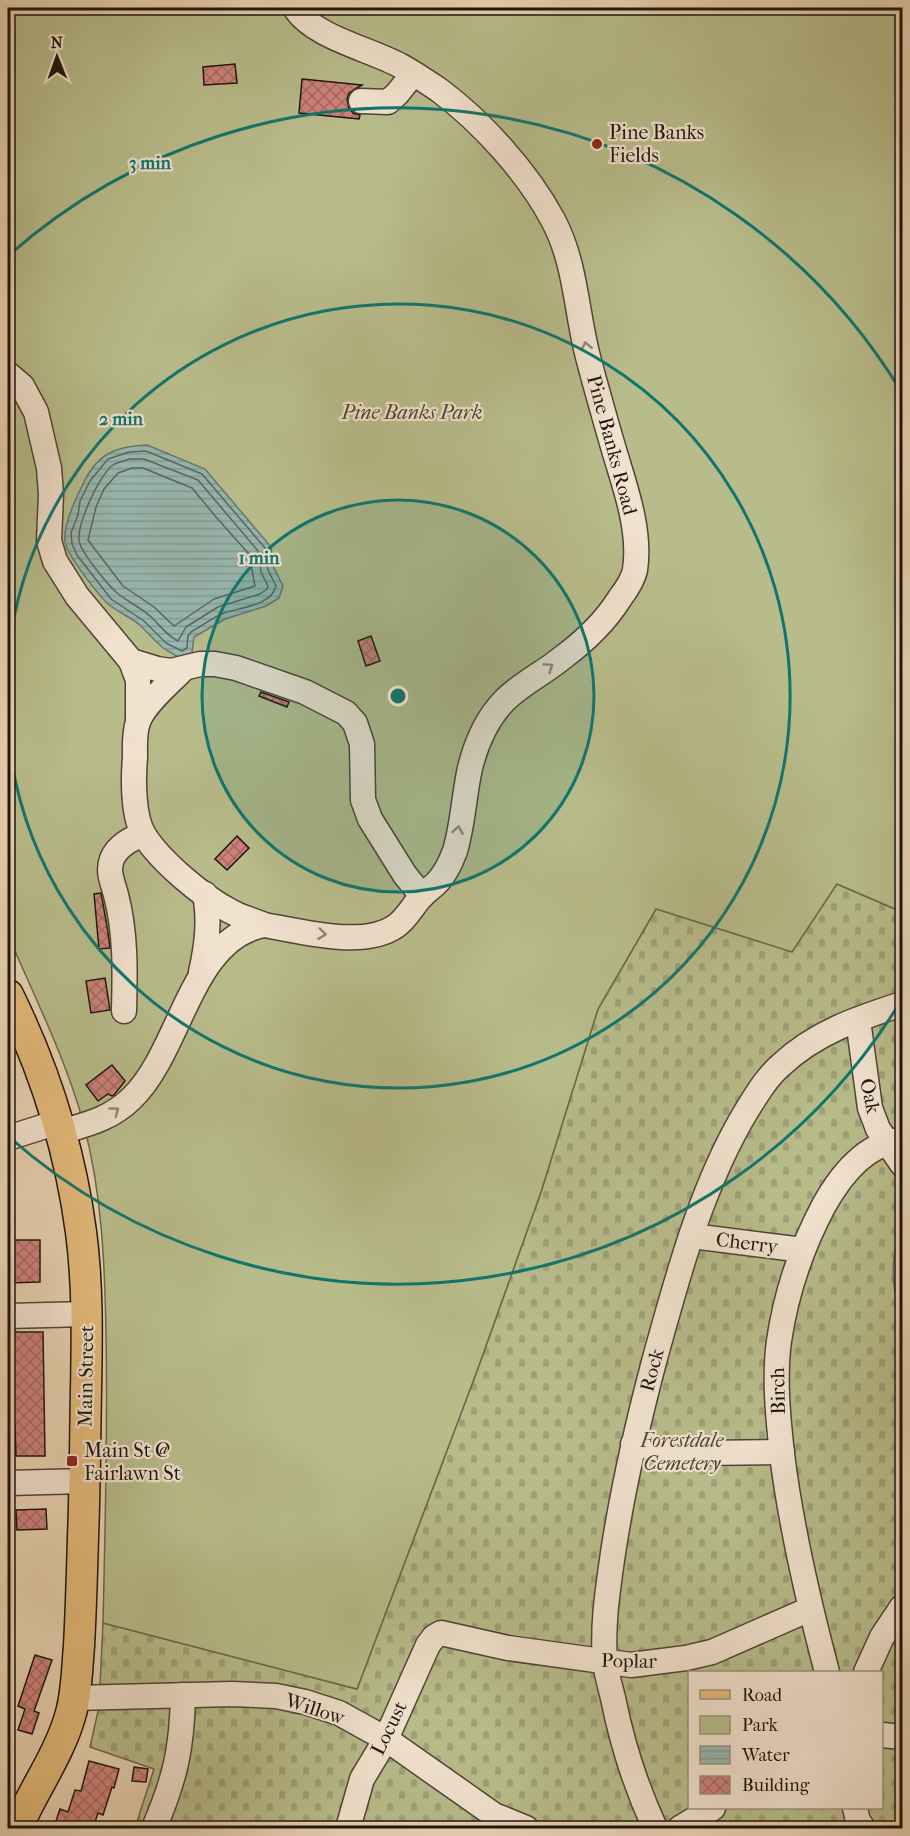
<svg xmlns="http://www.w3.org/2000/svg" width="910" height="1836" font-family="'IM FELL French Canon',serif">
<defs>
<pattern id="cemetery-stones" width="16" height="16" patternUnits="userSpaceOnUse" patternTransform="scale(1.5)"><rect width="16" height="16" fill="#b8bc8b"/><path d="M2 7V4a2 2 0 0 1 4 0v3zM10 15v-3a2 2 0 0 1 4 0v3z" fill="#9ea177"/></pattern>
<pattern id="water-rules" width="6" height="5" patternUnits="userSpaceOnUse" patternTransform="scale(1.5)"><rect width="6" height="5" fill="#97b7af"/><path d="M0 2.5h6" fill="none" stroke="#829c95"/></pattern>
<pattern id="building-cross-hatch" width="8" height="8" patternUnits="userSpaceOnUse" patternTransform="scale(1.5)"><rect width="8" height="8" fill="#ce827b"/><path d="M0 0l8 8M0 8l8-8" fill="none" stroke="#a66963"/></pattern>
</defs>
<rect width="100%" height="100%" fill="#e9d3b3"/>
<filter id="stains"><feTurbulence type="fractalNoise" baseFrequency=".00333" numOctaves="4"/><feColorMatrix values="0 0 0 0 .2 0 0 0 0 .09 0 0 0 0 .02 0 0 0 .5 -.17"/></filter>
<radialGradient id="worn" r=".72"><stop offset=".6" stop-color="#630" stop-opacity="0"/><stop offset="1" stop-color="#630" stop-opacity=".3"/></radialGradient>
<path fill="url(#cemetery-stones)" stroke="#6a684c" stroke-width="1.5" fill-rule="evenodd" d="M837,884L902,912V1828H135L154,1769L90,1747L99,1707L103,1623L357,1689L477,1371L541,1192L598,1009L656,909ZM690,1672H882V1808H690Z"/>
<path fill="#b8bc8b" stroke="#6a684c" stroke-width="1.5" d="M8,8H902V912L837,884L792,952L656,909L598,1009L541,1192L477,1371L357,1689L103,1623C105,1528 108,1432 106,1337C105,1266 102,1194 84,1125C66,1059 35,998 8,935Z"/>
<g fill="url(#water-rules)" stroke="#66766e" stroke-width="1.5">
<path d="M147,445L205,469L271,547L274,568L283,586L279,598L266,606L225,619L194,637L192,653L180,658C174,654 166,651 161,646C154,640 148,633 141,626C131,617 117,612 107,603C97,593 67,555 65,542C63,526 75,500 82,486C96,455 114,446 147,445Z"/>
<path d="M902,1241V1314C893,1294 890,1266 897,1245Z"/>
</g>
<g fill="none" stroke-linecap="round" stroke-linejoin="round">
<g stroke="#5a665e" stroke-width="1.5">
<path d="M146,451L202,474L265,548L268,570L276,586C271,606 241,607 224,613C213,617 202,626 191,632L188,636L187,648L182,651L166,643L144,621L111,599L77,555L72,544L71,533L78,515L80,501L90,481L108,459L129,452Z"/>
<path d="M130,459H144L198,480L258,551L261,572L268,586L267,589L260,594L218,607L186,627L178,641C167,636 159,624 150,616C140,607 126,601 116,592C107,584 83,554 80,544C74,529 99,475 113,465C117,462 125,461 130,459Z"/>
<path d="M132,468H143L192,488L216,517L249,554L255,586L214,599L174,626L154,607L123,586L88,540L96,507L104,489L118,473Z"/>
</g>
</g>
<g fill="url(#building-cross-hatch)" stroke="#1c150c" stroke-width="1.5">
<path d="M235,64L237,83L204,85L203,67Z"/>
<path d="M302,79L362,85L349,93L347,100L349,108L353,113L360,115L359,119L299,113Z"/>
<path d="M371,636L380,661L366,666L358,641Z"/>
<path d="M261,692L289,702L287,707L259,696Z"/>
<path d="M237,836L249,848L227,870L215,859Z"/>
<path d="M101,893L107,926L110,948L99,949L94,894Z"/>
<path d="M105,978L110,1010L91,1013L86,981Z"/>
<path d="M112,1065L125,1081L114,1095L112,1096L108,1094L98,1101L86,1085Z"/>
<path d="M8,1240H40V1282L8,1283Z"/>
<path d="M8,1332H43L45,1456H16L15,1426L8,1427Z"/>
<path d="M46,1509L47,1529L17,1530L16,1510Z"/>
<path d="M35,1655L52,1660L34,1711L39,1713L32,1734L18,1730L25,1709L18,1706Z"/>
<path d="M89,1761L119,1769L114,1788L112,1787L103,1815L98,1813L93,1828H62L63,1824L56,1821L60,1809L68,1812L75,1790L81,1791Z"/>
<path d="M134,1767L148,1769L146,1782L132,1781Z"/>
</g>
<g fill="none" stroke-linecap="round" stroke-linejoin="round">
<defs>
<g id="minor">
<path d="M361,101L388,102L397,94L413,74"/>
<path d="M8,374L22,386L36,412L49,468L51,494L49,541L55,561L77,596L131,661L157,669L171,671L200,664H215L236,668L305,692L346,713L355,723L362,744L363,800L370,819L405,875L422,896"/>
<path d="M131,661L138,680V721"/>
<path d="M182,670C170,683 144,704 138,722C134,733 135,747 135,758C133,780 133,817 144,835C160,861 203,897 230,911C240,917 253,920 264,925"/>
<path d="M201,972C207,945 210,921 205,894"/>
<path d="M124,1011C125,972 126,933 116,895C113,883 107,872 112,859C117,846 131,839 143,834"/>
<path d="M858,1020L870,1108L878,1129L902,1164"/>
<path d="M61,1132C88,1124 110,1119 131,1099C181,1052 190,938 264,925C301,931 363,949 396,926C407,918 412,907 421,897C427,890 435,886 440,879C446,872 452,859 455,851C463,824 464,795 470,768C476,744 487,718 505,700C522,683 544,673 562,658C585,641 605,622 620,598C626,590 633,580 635,570C641,530 625,487 614,450C605,419 596,388 588,357C576,311 576,263 553,220C528,173 482,122 439,90C427,82 414,73 401,66C370,49 313,37 295,8"/>
<path d="M8,1138L58,1122"/>
<path d="M692,1236L803,1250"/>
<path d="M8,1316L87,1314"/>
<path d="M633,1444L670,1451L700,1453L782,1452"/>
<path d="M8,1483L85,1481"/>
<path d="M827,1672C808,1600 791,1528 782,1454C778,1417 774,1378 779,1341C786,1293 801,1249 823,1207C840,1176 865,1143 902,1140"/>
<path d="M866,1672L882,1637L902,1607"/>
<path d="M74,1698L232,1694L276,1696L305,1702L339,1713L386,1739L494,1815L526,1828"/>
<path d="M882,1735L902,1737"/>
<path d="M855,1808L858,1821L863,1828"/>
<path d="M154,1828C175,1779 182,1749 183,1695"/>
<path d="M348,1828L362,1779L386,1739L428,1645L434,1637L441,1633L508,1648L631,1665L686,1658L712,1652L810,1609"/>
<path d="M655,1828C636,1787 622,1743 613,1698C610,1686 606,1673 605,1661C602,1626 608,1588 613,1553C623,1487 638,1422 655,1358C678,1275 702,1184 747,1110C757,1094 767,1077 781,1065C816,1032 859,1018 902,1004"/>
<path d="M680,1828L713,1808"/>
</g>
<path id="major" d="M8,995C45,1070 70,1149 81,1232C88,1285 87,1338 86,1391C85,1440 85,1488 83,1537C82,1573 81,1609 79,1646C77,1668 77,1691 71,1713C60,1754 33,1790 17,1828"/>
</defs>
<use href="#minor" stroke="#4f4436" stroke-width="27"/>
<use href="#major" stroke="#1c150c" stroke-width="33"/>
<use href="#minor" stroke="#f1e2ce" stroke-width="24"/>
<use href="#major" stroke="#e4ba7a" stroke-width="30"/>
</g>
<defs><path id="oneway-chevron" d="M-2-3.5L2.5 0L-2 3.5" fill="none" stroke-width="1.6" stroke-linecap="round" stroke-linejoin="round" transform="scale(1.5)"/></defs>
<g stroke="#918677">
<use href="#oneway-chevron" transform="translate(586 346) rotate(-101)"/>
<use href="#oneway-chevron" transform="translate(549 667) rotate(-34)"/>
<use href="#oneway-chevron" transform="translate(458 830) rotate(-80)"/>
<use href="#oneway-chevron" transform="translate(322 934) rotate(7)"/>
<use href="#oneway-chevron" transform="translate(115 1111) rotate(-36)"/>
</g>
<circle cx="398" cy="696" r="196" fill="#0f766e" fill-opacity=".12"/>
<g fill="none" stroke="#0f766e" stroke-width="3">
<circle cx="398" cy="696" r="196"/>
<path d="M8 658A392 392 0 1 1 8 734"/>
<path d="M902 999A588 588 0 0 1 8 1136M8 256A588 588 0 0 1 902 393"/>
</g>
<g fill="#8f2418" stroke="#f1e2ce" stroke-width="2">
<circle cx="597" cy="144" r="6"/>
<rect x="66" y="1455" width="12" height="12" rx="3"/>
</g>
<g text-anchor="middle" dominant-baseline="central" stroke-width="4.5" stroke-linejoin="round" paint-order="stroke">
<g font-size="20" fill="#1c150c" stroke="#f1e2ce" text-anchor="start">
<text x="609" y="132">Pine Banks<tspan x="609" dy="23">Fields</tspan></text>
<text x="84" y="1450">Main St @<tspan x="84" dy="23">Fairlawn St</tspan></text>
</g>
<g font-size="20" font-style="italic" fill="#4b4732" stroke="#f1e2ce">
<text x="412" y="412">Pine Banks Park</text>
<text x="682" y="1440">Forestdale<tspan x="682" dy="23">Cemetery</tspan></text>
</g>
<g font-size="20" fill="#1c150c" stroke="#f1e2ce">
<text transform="translate(612 445) rotate(75)">Pine Banks Road</text>
<text transform="translate(870 1096) rotate(78)">Oak</text>
<text transform="translate(747 1243) rotate(7)">Cherry</text>
<text transform="translate(652 1370) rotate(-75)">Rock</text>
<text transform="translate(86 1376) rotate(-89)">Main Street</text>
<text transform="translate(778 1391) rotate(-91)">Birch</text>
<text transform="translate(629 1661) rotate(1)">Poplar</text>
<text transform="translate(315 1709) rotate(18)">Willow</text>
<text transform="translate(389 1728) rotate(-64)">Locust</text>
</g>
</g>
<circle cx="398" cy="696" r="9" fill="#0f766e" stroke="#f1e2ce" stroke-width="3"/>
<g font-size="18" text-anchor="middle" font-weight="bold" fill="#0f766e" stroke="#f1e2ce" stroke-width="4.5" stroke-linejoin="round" paint-order="stroke">
<text x="150" y="169">3 min</text>
<text x="121" y="425">2 min</text>
<text x="259" y="564">1 min</text>
</g>
<rect width="910" height="1836" fill="none" stroke="#e9d3b3" stroke-width="30"/>
<rect x="9" y="9" width="892" height="1818" fill="none" stroke="#1c150c" stroke-width="3"/>
<rect x="15" y="15" width="880" height="1806" fill="none" stroke="#1c150c" stroke-width="1.5"/>
<rect x="688" y="1671" width="195" height="138" fill="#f1e2ce" stroke="#9c9080" stroke-width="1.5"/>
<rect x="700" y="1690" width="30" height="9" fill="#e4ba7a" stroke="#9c9080" stroke-width="1.5"/>
<text x="742" y="1701" font-size="18" fill="#1c150c">Road</text>
<rect x="700" y="1716" width="30" height="18" fill="#b8bc8b" stroke="#9c9080" stroke-width="1.5"/>
<text x="742" y="1731" font-size="18" fill="#1c150c">Park</text>
<rect x="700" y="1746" width="30" height="18" fill="url(#water-rules)" stroke="#9c9080" stroke-width="1.5"/>
<text x="742" y="1761" font-size="18" fill="#1c150c">Water</text>
<rect x="700" y="1776" width="30" height="18" fill="url(#building-cross-hatch)" stroke="#9c9080" stroke-width="1.5"/>
<text x="742" y="1791" font-size="18" fill="#1c150c">Building</text>
<g transform="translate(57 57) rotate(359)" stroke="#f1e2ce" stroke-width="4.5" paint-order="stroke">
<path d="M0-4.5L10 22L0 15L-10 22Z" fill="#1c150c"/>
<text y="-9" font-size="16" font-weight="bold" text-anchor="middle" fill="#1c150c">N</text>
</g>
<rect width="100%" height="100%" filter="url(#stains)"/>
<rect width="100%" height="100%" fill="url(#worn)"/>
</svg>
